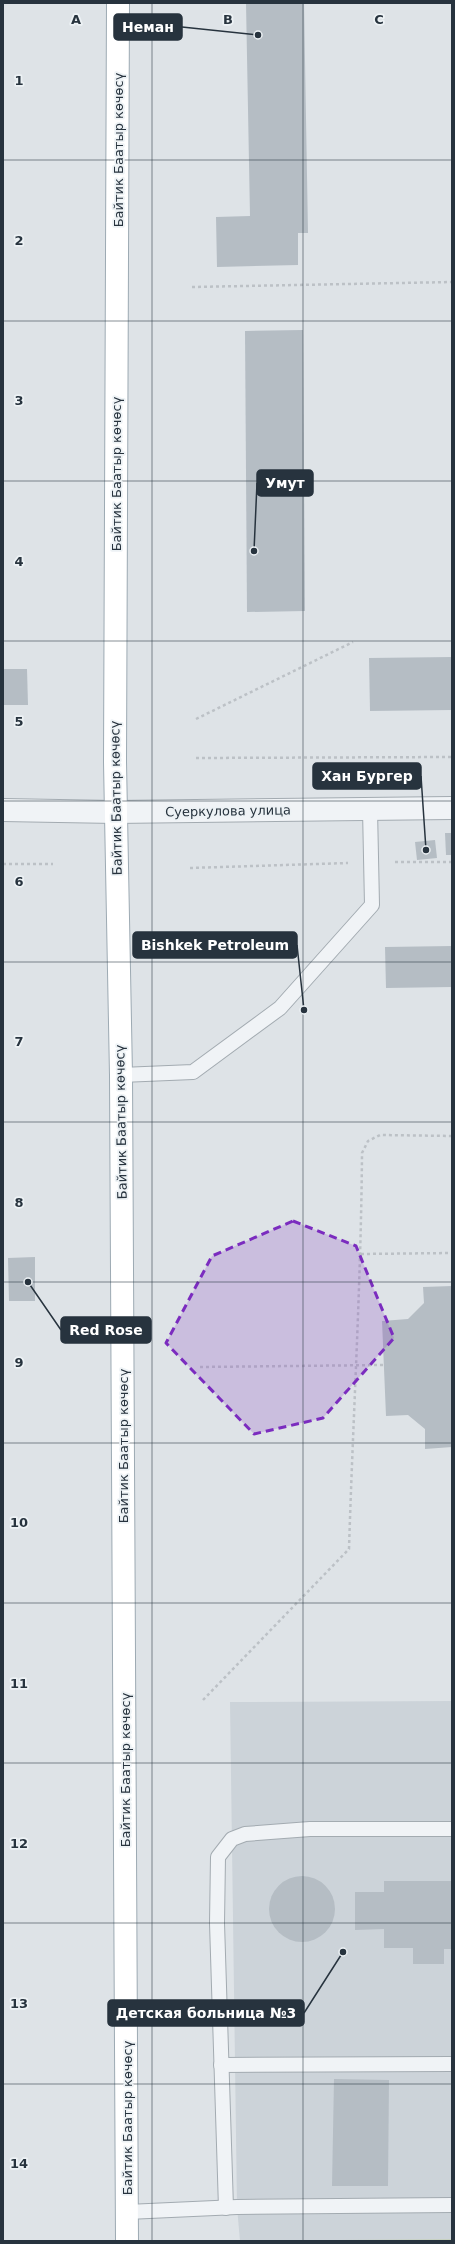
<svg xmlns="http://www.w3.org/2000/svg" width="455" height="2244" font-family="'DejaVu Sans',sans-serif">
<rect width="100%" height="100%" fill="#dee3e7"/>
<path fill="#ccd3d9" d="M452,1701V2241H240L237,2207L230,1702Z"/>
<path fill="#c7d1bf" d="M452,2239V2241H240Z"/>
<g fill="#b5bdc4">
<path d="M246,3H304L308,233H298V265L217,267L216,217L250,216Z"/>
<path d="M303,330L305,611L247,612L245,331Z"/>
<path d="M452,657V710L370,711L369,658Z"/>
<path d="M3,669H27L28,705H3Z"/>
<path d="M445,833H452V855H446Z"/>
<path d="M435,840L437,858L417,860L415,842Z"/>
<path d="M452,946V987L386,988L385,947Z"/>
<path d="M35,1257V1301H9L8,1258Z"/>
<path d="M452,1286V1447L425,1449V1429L408,1415L386,1416L382,1321L408,1319L424,1303L423,1287Z"/>
<circle cx="302" cy="1909" r="33"/>
<path d="M384,1881H452V1949H444V1964H413V1948H384V1929L355,1930V1892H384Z"/>
<path d="M334,2079L389,2080L388,2186H332Z"/>
</g>
<g fill="none" stroke-linecap="round" stroke-linejoin="round">
<defs>
<g id="service">
<path d="M121,1075L193,1072L280,1008L372,905L370,809"/>
<path d="M221,2065L452,2064"/>
<path d="M226,2208L217,1923L218,1857L232,1839L245,1834L310,1829H452"/>
<path d="M127,2212L237,2207L452,2205"/>
</g>
<path id="tertiary" d="M3,810L115,812L452,808"/>
<path id="primary" d="M118,3L115,762L121,1075L127,2241"/>
</defs>
<use href="#service" stroke="#a3abb1" stroke-width="16"/>
<use href="#tertiary" stroke="#a3abb1" stroke-width="24"/>
<use href="#primary" stroke="#9daab3" stroke-width="24"/>
<g stroke="#bcc1c6" stroke-width="2.5" stroke-dasharray="3 3" stroke-linecap="butt">
<path d="M192,287L452,282"/>
<path d="M196,719L353,642"/>
<path d="M196,758L452,757"/>
<path d="M395,862H452"/>
<path d="M3,864H53"/>
<path d="M190,868L348,863"/>
<path d="M361,1254L452,1253"/>
<path d="M200,1367L383,1365"/>
<path d="M203,1700L349,1549C353,1417 361,1285 362,1153L368,1141L380,1135L452,1136"/>
</g>
<use href="#service" stroke="#f0f3f6" stroke-width="14"/>
<use href="#tertiary" stroke="#f0f3f6" stroke-width="22"/>
<use href="#primary" stroke="#fff" stroke-width="22"/>
</g>
<path fill="#7b2cbf" fill-opacity="0.2" stroke="#7b2cbf" stroke-width="3" stroke-dasharray="8 5" stroke-linejoin="round" d="M293,1221L356,1246L394,1338L323,1418L254,1434L166,1343L212,1256Z"/>
<path fill="none" stroke="#27333e" stroke-width="1" stroke-opacity="0.55" d="M152,3V2241M303,3V2241M3,160H452M3,321H452M3,481H452M3,641H452M3,801H452M3,962H452M3,1122H452M3,1282H452M3,1443H452M3,1603H452M3,1763H452M3,1923H452M3,2084H452"/>
<g text-anchor="middle" dominant-baseline="central" stroke-width="3.5" stroke-linejoin="round" paint-order="stroke">
<g font-size="13" fill="#27333e" stroke="#edf2f5">
<text transform="translate(118 150) rotate(-90)">Байтик Баатыр көчөсү</text>
<text transform="translate(116 474) rotate(-90)">Байтик Баатыр көчөсү</text>
<text transform="translate(116 798) rotate(-91)">Байтик Баатыр көчөсү</text>
<text transform="translate(228 811) rotate(-1)">Суеркулова улица</text>
<text transform="translate(121 1122) rotate(-91)">Байтик Баатыр көчөсү</text>
<text transform="translate(123 1446) rotate(-90)">Байтик Баатыр көчөсү</text>
<text transform="translate(125 1770) rotate(-90)">Байтик Баатыр көчөсү</text>
<text transform="translate(127 2118) rotate(-90)">Байтик Баатыр көчөсү</text>
</g>
</g>
<g font-size="13" text-anchor="middle" font-weight="bold" fill="#27333e" stroke="#edf2f5" stroke-width="3.5" stroke-linejoin="round" paint-order="stroke">
<text x="76" y="24">A</text>
<text x="228" y="24">B</text>
<text x="379" y="24">C</text>
<text x="19" y="85">1</text>
<text x="19" y="245">2</text>
<text x="19" y="405">3</text>
<text x="19" y="566">4</text>
<text x="19" y="726">5</text>
<text x="19" y="886">6</text>
<text x="19" y="1046">7</text>
<text x="19" y="1207">8</text>
<text x="19" y="1367">9</text>
<text x="19" y="1527">10</text>
<text x="19" y="1688">11</text>
<text x="19" y="1848">12</text>
<text x="19" y="2008">13</text>
<text x="19" y="2168">14</text>
</g>
<path fill="none" stroke="#27333e" stroke-width="1.5" d="M258 35L182 27M254 551L257 483M426 850L421 776M304 1010L297 945M28 1282L61 1330M343 1952L304 2013"/>
<g fill="#27333e" stroke="#edf2f5" stroke-width="1.5">
<circle cx="258" cy="35" r="4"/>
<circle cx="254" cy="551" r="4"/>
<circle cx="426" cy="850" r="4"/>
<circle cx="304" cy="1010" r="4"/>
<circle cx="28" cy="1282" r="4"/>
<circle cx="343" cy="1952" r="4"/>
</g>
<g fill="#27333e" stroke="#27333e" stroke-width="1.5">
<rect x="114" y="14" width="68" height="26" rx="4"/>
<rect x="257" y="470" width="56" height="26" rx="4"/>
<rect x="313" y="763" width="108" height="26" rx="4"/>
<rect x="133" y="932" width="164" height="26" rx="4"/>
<rect x="61" y="1317" width="90" height="26" rx="4"/>
<rect x="108" y="2000" width="196" height="26" rx="4"/>
</g>
<g font-size="14" text-anchor="middle" font-weight="bold" fill="#fff">
<text x="148" y="32">Неман</text>
<text x="285" y="488">Умут</text>
<text x="367" y="781">Хан Бургер</text>
<text x="215" y="950">Bishkek Petroleum</text>
<text x="106" y="1335">Red Rose</text>
<text x="206" y="2018">Детская больница №3</text>
</g>
<rect width="455" height="2244" fill="none" stroke="#27333e" stroke-width="8"/>
</svg>
